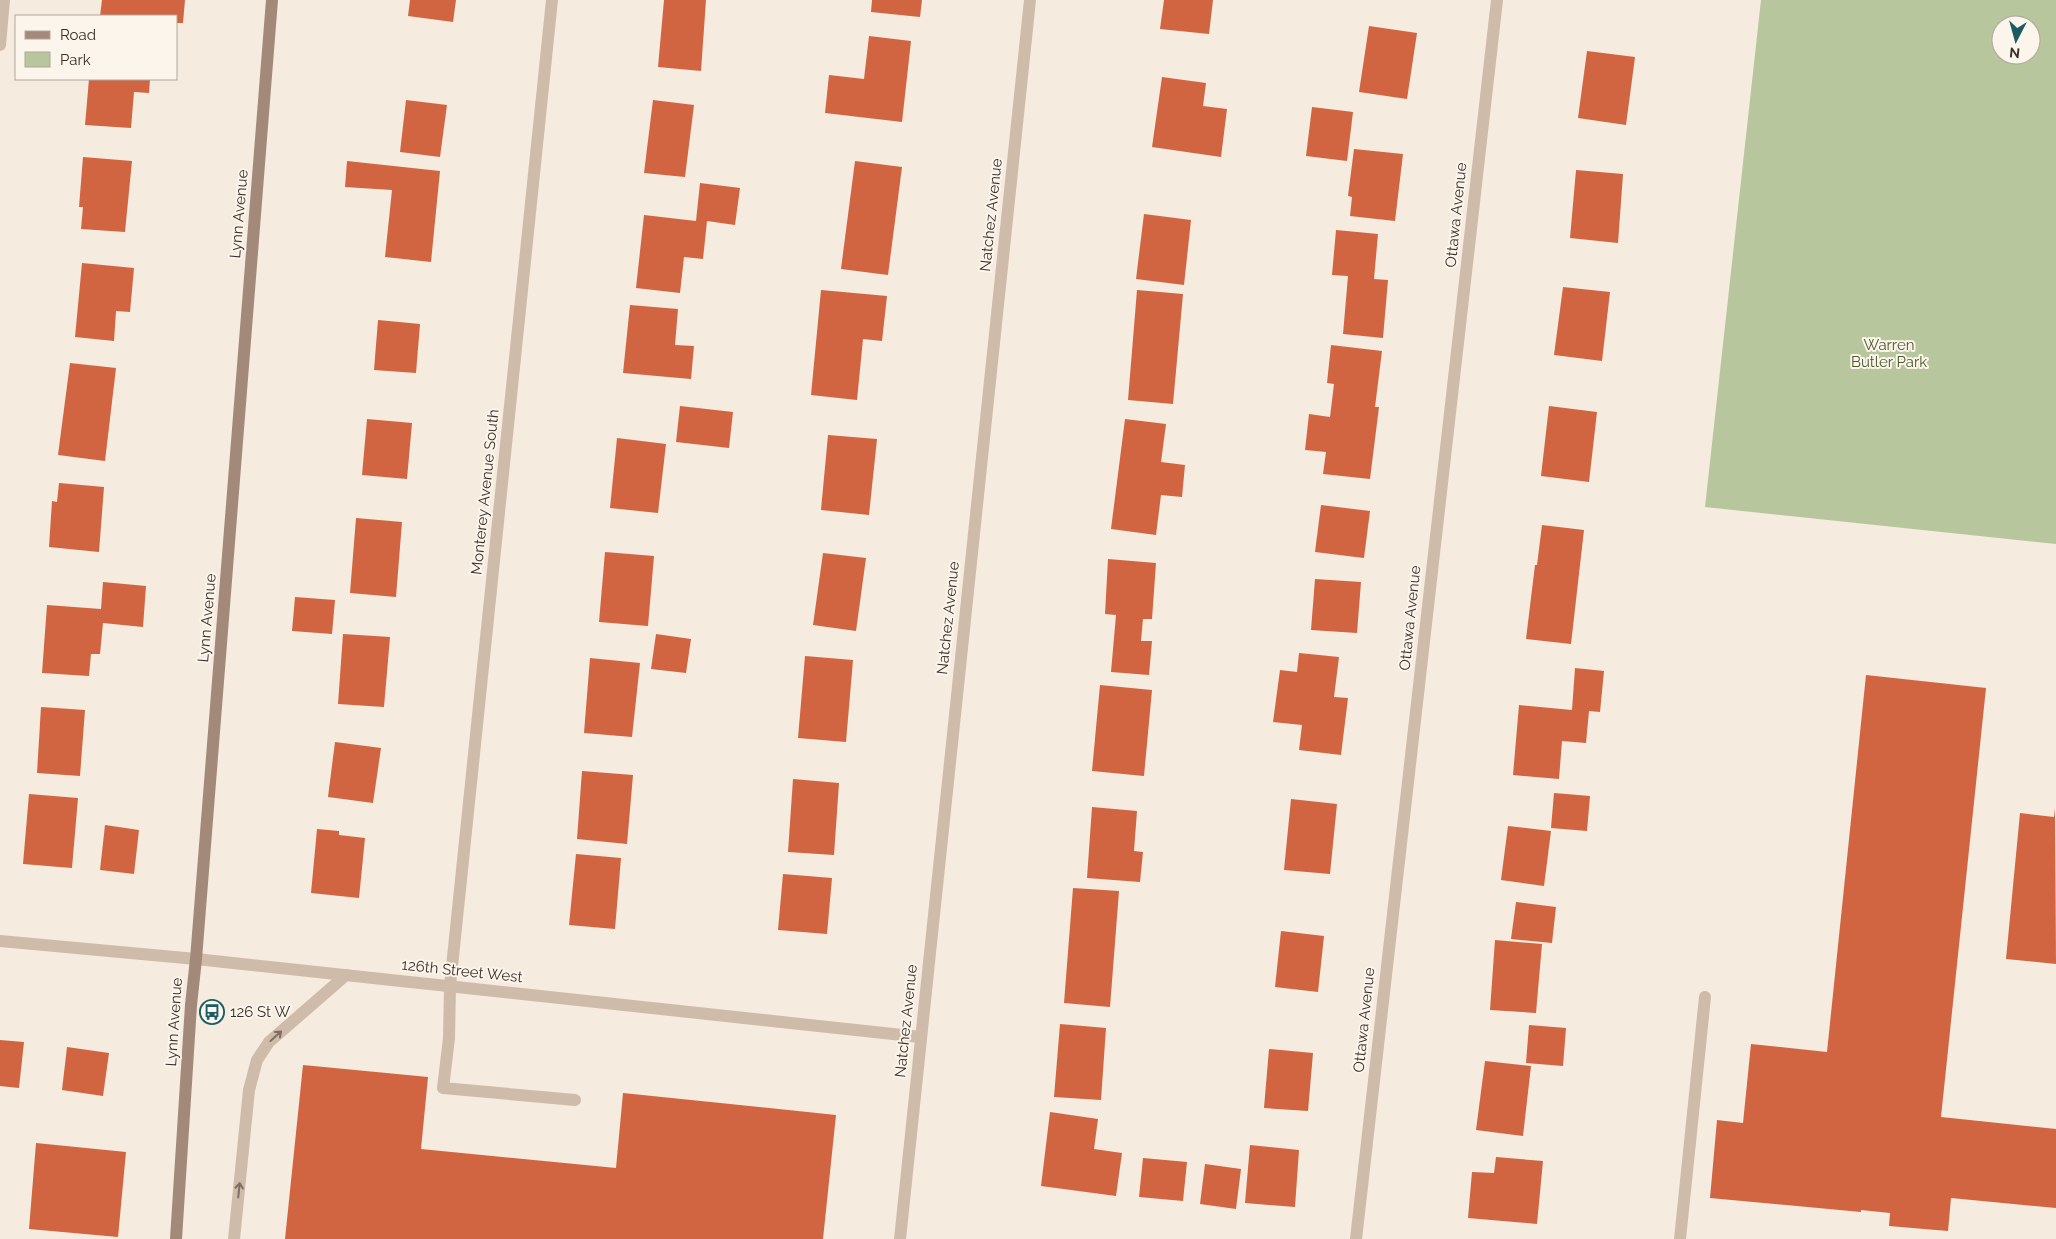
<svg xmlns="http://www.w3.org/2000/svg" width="2056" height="1239" font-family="Raleway,sans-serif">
<rect width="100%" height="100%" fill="#f5ebdf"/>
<path fill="#b8c69d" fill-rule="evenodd" d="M1761,0H2056V544L1705,507ZM2001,25H2031V55H2001Z"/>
<g fill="#d16541">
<path d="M102,0H185L183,23H176V16H100Z"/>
<path d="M410,0H456L453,22L408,16Z"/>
<path d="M664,0H706L701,71L658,67Z"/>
<path d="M872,0H922L920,17L871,12Z"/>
<path d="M1164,0H1213L1209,34L1160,29Z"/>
<path d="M1369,26L1417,33L1407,99L1359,92Z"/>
<path d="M869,36L911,41L902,122L825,113L829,75L864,79Z"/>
<path d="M1587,51L1635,57L1626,125L1578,118Z"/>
<path d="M1162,77L1206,83L1203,106L1227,109L1221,157L1152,147Z"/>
<path d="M89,79H150L149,93L134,92L131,128L85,125Z"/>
<path d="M406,100L447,105L440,157L400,152Z"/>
<path d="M653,100L694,105L685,177L644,173Z"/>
<path d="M1312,107L1353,112L1347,161L1306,156Z"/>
<path d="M1354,149L1403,154L1395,221L1350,216L1352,197L1348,196Z"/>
<path d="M83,157L132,161L125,232L81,229L83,207H79Z"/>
<path d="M347,161L440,171L431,262L385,257L392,190L345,187Z"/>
<path d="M855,161L902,167L888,275L841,269Z"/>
<path d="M1576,170L1623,174L1618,243L1570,238Z"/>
<path d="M700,183L740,188L735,225L707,221L703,259L684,257L680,293L636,288L644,215L696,221Z"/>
<path d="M1144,214L1191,220L1184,285L1136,279Z"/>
<path d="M1336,230L1378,234L1374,279L1388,280L1383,338L1343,334L1348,276L1332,275Z"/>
<path d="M82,263L134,268L130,312L116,311L114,341L75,337Z"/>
<path d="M1563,287L1610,292L1602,361L1554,355Z"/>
<path d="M821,290L887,296L882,341L863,339L857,400L811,395Z"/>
<path d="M1137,290L1183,294L1173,404L1128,400Z"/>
<path d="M630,305L678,309L675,345L694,346L691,379L623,373Z"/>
<path d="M378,320L420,324L416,373L374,370Z"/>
<path d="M1331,345L1382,351L1375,407H1379L1370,479L1323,474L1326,452L1305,450L1309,414L1330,417L1334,384L1327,383Z"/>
<path d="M70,363L116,368L105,461L58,455Z"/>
<path d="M680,406L733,412L729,448L676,442Z"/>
<path d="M1549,406L1597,412L1589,482L1541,476Z"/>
<path d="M367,419L412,423L407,479L362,475Z"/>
<path d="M1125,419L1166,424L1161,462L1185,465L1182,497L1161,495L1156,535L1111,529Z"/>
<path d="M828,435L877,439L869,515L821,510Z"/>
<path d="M617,438L666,444L658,513L610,508Z"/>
<path d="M59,483L104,487L99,552L49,547L52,501L57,502Z"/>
<path d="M1321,505L1370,511L1364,558L1315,552Z"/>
<path d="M356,518L402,522L396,597L350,593Z"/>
<path d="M1542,525L1584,530L1571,644L1526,639L1535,565H1537Z"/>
<path d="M605,552L654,556L648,626L599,622Z"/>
<path d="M823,553L866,558L856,631L813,625Z"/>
<path d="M1108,559L1156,563L1152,619H1143L1141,641H1152L1149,675L1111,672L1116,615L1105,614Z"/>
<path d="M1315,579L1361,582L1357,633L1311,630Z"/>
<path d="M103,582L146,586L143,627L103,623L100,654H91L89,676L42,673L47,605L101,609Z"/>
<path d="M295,597L335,600L332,634L292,631Z"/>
<path d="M343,634L390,637L384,707L338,704Z"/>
<path d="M656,634L691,639L686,673L651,669Z"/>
<path d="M1299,653L1339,657L1334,697L1348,698L1341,755L1299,750L1302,725L1273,722L1280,670L1297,672Z"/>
<path d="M805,656L853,660L846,742L798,738Z"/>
<path d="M590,658L640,663L632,737L584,733Z"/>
<path d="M1575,668L1604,671L1600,712L1589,711L1586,743L1562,741L1559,779L1513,775L1519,705L1572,710Z"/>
<path d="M1866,675L1986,688L1941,1117L2056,1129V1208L1951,1198L1948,1231L1889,1226L1890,1213L1861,1210V1212L1710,1198L1717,1120L1743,1123L1751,1044L1827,1052Z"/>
<path d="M1100,685L1152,690L1144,776L1092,771Z"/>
<path d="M41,707L85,710L80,776L37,773Z"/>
<path d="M335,742L381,748L373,803L328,797Z"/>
<path d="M582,771L633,775L627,844L577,839Z"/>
<path d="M793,779L839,783L834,855L788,852Z"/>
<path d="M1554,793L1590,796L1587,831L1551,828Z"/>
<path d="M29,794L78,798L72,868L23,864Z"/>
<path d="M1291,799L1337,804L1330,874L1284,870Z"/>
<path d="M1092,807L1137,811L1134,851L1143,852L1140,882L1087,878Z"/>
<path d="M2055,808L2056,964L2006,959L2020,813L2054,817Z"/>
<path d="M105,825L139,830L134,874L100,870Z"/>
<path d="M1508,826L1551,831L1544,886L1501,880Z"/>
<path d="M317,829L339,831V835L365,838L359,898L311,893Z"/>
<path d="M576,854L621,858L615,929L569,925Z"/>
<path d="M783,874L832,878L827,934L778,930Z"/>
<path d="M1073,888L1119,891L1110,1007L1064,1003Z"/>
<path d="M1516,902L1556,907L1552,943L1511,939Z"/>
<path d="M1281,931L1324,936L1318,992L1275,987Z"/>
<path d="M1495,940L1542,944L1536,1013L1490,1010Z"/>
<path d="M1060,1024L1106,1028L1101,1100L1054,1097Z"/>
<path d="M1529,1025L1566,1028L1563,1066L1526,1063Z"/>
<path d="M0,1040L24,1042L19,1088L0,1086Z"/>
<path d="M67,1047L109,1053L103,1096L62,1090Z"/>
<path d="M1269,1049L1313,1053L1308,1111L1264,1108Z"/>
<path d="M1485,1061L1531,1066L1523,1136L1476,1130Z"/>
<path d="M303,1065L428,1077L421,1149L616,1168L623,1093L836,1115L823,1239H285Z"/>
<path d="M1050,1112L1098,1119L1094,1149L1122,1153L1116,1196L1041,1186Z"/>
<path d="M36,1143L126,1152L118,1237L29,1229Z"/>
<path d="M1250,1145L1299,1150L1295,1207L1245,1203Z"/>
<path d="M1496,1157L1543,1161L1537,1224L1468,1218L1472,1172L1494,1173Z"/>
<path d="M1143,1158L1187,1162L1183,1201L1139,1197Z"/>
<path d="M1205,1164L1241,1169L1236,1209L1200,1204Z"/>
</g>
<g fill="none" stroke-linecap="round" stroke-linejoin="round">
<g stroke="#cfbba9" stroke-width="12">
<path d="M450,986L449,1038L443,1088L575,1100"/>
<path d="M234,1239L249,1090L257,1060L269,1042L346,975"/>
<path d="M1680,1239L1705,997"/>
</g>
<g stroke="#cfbba9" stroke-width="12">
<path d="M0,45L4,0"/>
<path d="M0,941L196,959L921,1037"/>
<path d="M450,986L552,0"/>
<path d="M900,1239L1030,0"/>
<path d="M1356,1239L1497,0"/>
</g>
<path stroke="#a3897a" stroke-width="12" d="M176,1239L191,1005L196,959L272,0"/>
</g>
<defs><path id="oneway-shaft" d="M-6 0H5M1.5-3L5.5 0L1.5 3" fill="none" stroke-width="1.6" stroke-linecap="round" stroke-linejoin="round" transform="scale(1.25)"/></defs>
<g stroke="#7e6e63">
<use href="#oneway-shaft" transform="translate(276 1036) rotate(-42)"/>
<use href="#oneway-shaft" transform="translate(239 1190) rotate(-84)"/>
</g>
<defs>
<symbol id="bus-ring" viewBox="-11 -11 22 22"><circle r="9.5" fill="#fcf5ec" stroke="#1a5c62" stroke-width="1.5"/><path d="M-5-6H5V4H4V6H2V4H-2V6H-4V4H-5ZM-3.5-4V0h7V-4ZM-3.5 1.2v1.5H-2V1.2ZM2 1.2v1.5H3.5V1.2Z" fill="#1a5c62"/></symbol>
</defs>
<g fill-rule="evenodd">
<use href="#bus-ring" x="198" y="998" width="28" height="28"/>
</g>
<g text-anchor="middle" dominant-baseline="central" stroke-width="4" stroke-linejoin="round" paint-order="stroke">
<g font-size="15" fill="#3b2f29" stroke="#fcf5ec">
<text transform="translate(239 214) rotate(-85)">Lynn Avenue</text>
<text transform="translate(991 215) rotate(-84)">Natchez Avenue</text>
<text transform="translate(1456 215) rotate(-84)">Ottawa Avenue</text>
<text transform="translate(485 492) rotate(-84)">Monterey Avenue South</text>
<text transform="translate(207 618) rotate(-85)">Lynn Avenue</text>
<text transform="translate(948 618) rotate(-84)">Natchez Avenue</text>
<text transform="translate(1410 618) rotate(-84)">Ottawa Avenue</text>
<text transform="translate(462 971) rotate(6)">126th Street West</text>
<text transform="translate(1364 1020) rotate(-84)">Ottawa Avenue</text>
<text transform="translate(906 1021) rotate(-84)">Natchez Avenue</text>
<text transform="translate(174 1022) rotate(-86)">Lynn Avenue</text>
</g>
<g font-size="15" fill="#4a5c2b" stroke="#fcf5ec">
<text x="1889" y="345">Warren<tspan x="1889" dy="17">Butler Park</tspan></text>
</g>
<g font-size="15" fill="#3b2f29" stroke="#fcf5ec" text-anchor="start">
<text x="230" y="1012">126 St W</text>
</g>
</g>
<rect x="15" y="15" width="162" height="65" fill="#fcf5ec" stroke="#afa69e"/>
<rect x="25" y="31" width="25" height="8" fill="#a3897a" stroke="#afa69e"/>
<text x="60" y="40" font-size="15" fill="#3b2f29">Road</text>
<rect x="25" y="52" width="25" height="15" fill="#b8c69d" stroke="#afa69e"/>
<text x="60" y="65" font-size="15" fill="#3b2f29">Park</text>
<g transform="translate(2016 40) rotate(186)"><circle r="24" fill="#fcf5ec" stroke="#afa69e"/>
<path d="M0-4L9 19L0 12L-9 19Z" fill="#1a5c62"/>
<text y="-8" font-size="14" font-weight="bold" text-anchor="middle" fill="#3b2f29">N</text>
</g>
</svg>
